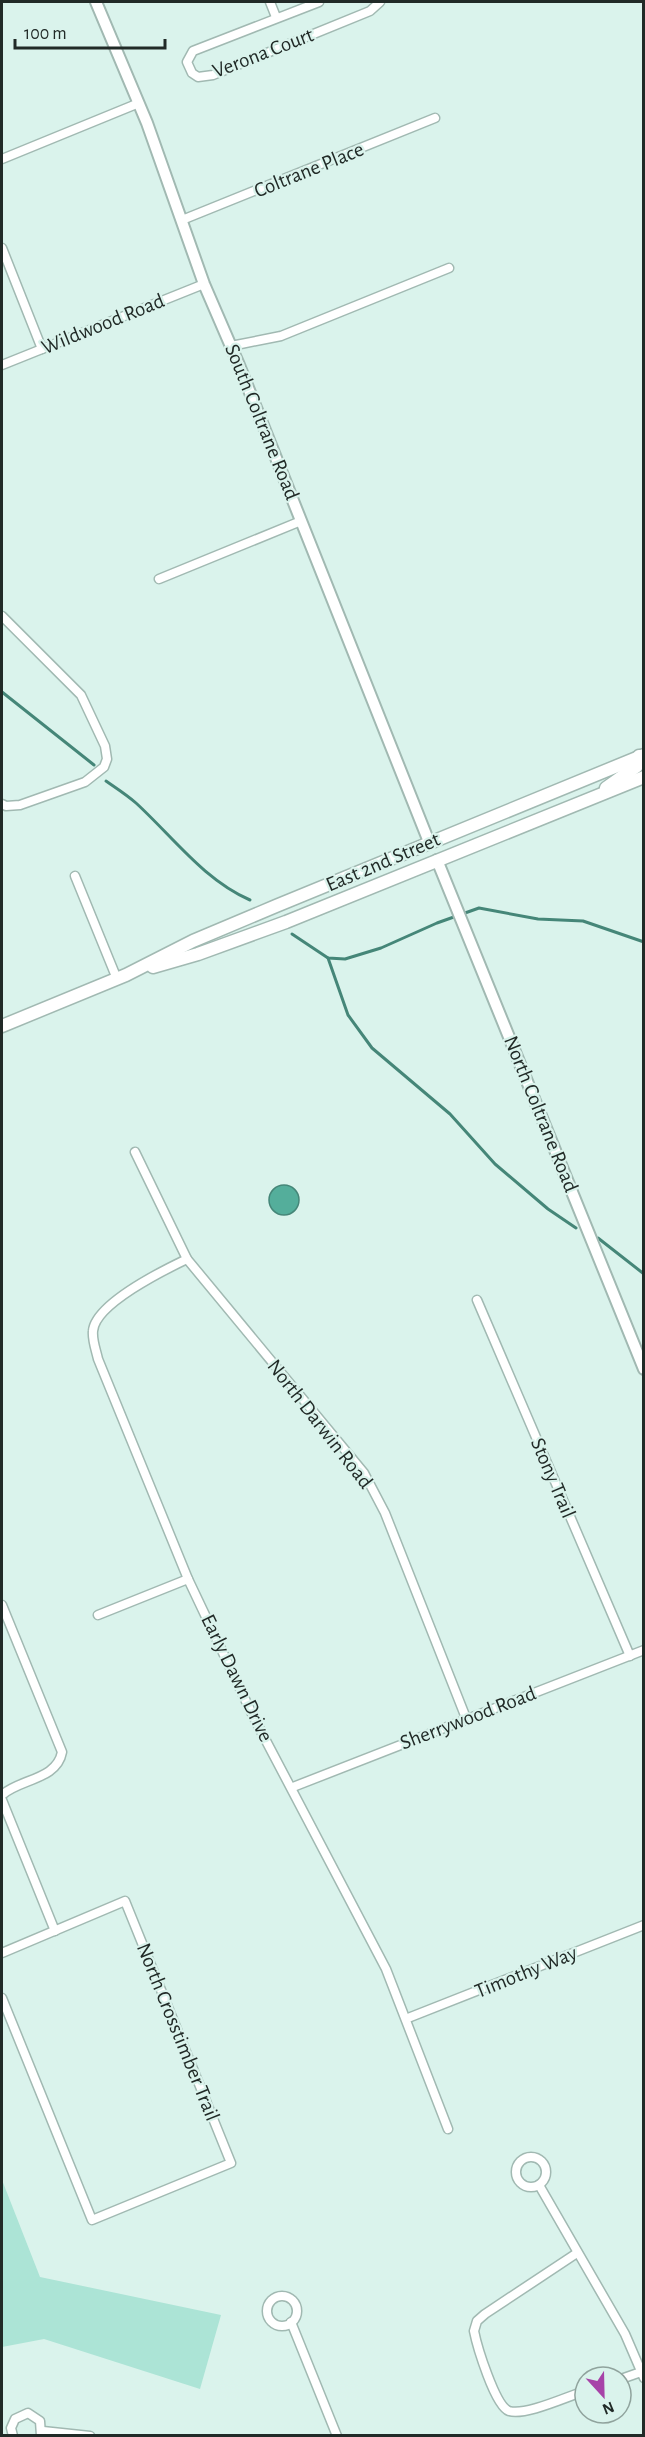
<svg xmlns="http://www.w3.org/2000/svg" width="645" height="2437" font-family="'Alegreya Sans',sans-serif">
<rect width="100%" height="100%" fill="#daf3ec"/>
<path fill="#ace4d6" d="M2,2180L40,2277L221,2315L200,2389L44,2339L2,2347Z"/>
<circle fill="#54ae9b" stroke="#458678" stroke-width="1.5" cx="284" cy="1200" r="15"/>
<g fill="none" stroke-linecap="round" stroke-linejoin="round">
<g stroke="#458678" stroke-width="3">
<path d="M2,692L94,765"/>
<path d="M106,781C116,788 127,795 136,803C173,837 204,880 250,900"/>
<path d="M292,934L328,958L345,959L381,948L437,923L479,908L538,919L583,921L644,942"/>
<path d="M328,958L348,1015L372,1048L450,1114L495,1164L548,1209L576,1228"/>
<path d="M598,1238L644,1274"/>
</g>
<defs>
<g id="minor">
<path d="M270,2L276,17"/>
<path d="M319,2L193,51L187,62L192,73L198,77L213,75L370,11L380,2"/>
<path d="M2,159L139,103"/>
<path d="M182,220L435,118"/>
<path d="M2,248L42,349"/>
<path d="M231,346L281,336L449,268"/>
<path d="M2,365L204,284"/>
<path d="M159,579L301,521"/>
<path d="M2,616L81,695L105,746L107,759L104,767L85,782L20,805L6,806L2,804"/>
<path d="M75,876L117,979"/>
<path d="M135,1152L187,1259L364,1473L385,1513L466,1718"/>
<path d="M187,1259C164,1270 95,1304 93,1331C92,1340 96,1350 98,1359L188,1579L252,1714L386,1969L448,2129"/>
<path d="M477,1300L630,1656"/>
<path d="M2,1605L62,1752C57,1780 19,1779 2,1795"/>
<path d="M98,1615L188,1579"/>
<path d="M293,1787L644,1650"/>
<path d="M2,1800L55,1931"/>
<path d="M2,1953L125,1901L231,2163L92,2220L2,1998"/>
<path d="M408,2018L644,1925"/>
<circle cx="531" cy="2172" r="15"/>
<path d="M539,2185L625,2334L644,2378"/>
<path d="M577,2253L485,2314L477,2321L474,2331C477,2346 495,2406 509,2411C526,2416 568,2396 585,2391"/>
<circle cx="282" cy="2311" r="15"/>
<path d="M291,2322L337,2436"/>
<path d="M621,2379L641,2372"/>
<path d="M43,2431L90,2436"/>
<path d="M13,2436L11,2428L15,2419L28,2413L40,2421L41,2436"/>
</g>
<path id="tertiary" d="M437,860L644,1369"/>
<path id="secondary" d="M96,2L147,123L204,284L239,365L429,842"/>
<g id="primary">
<path d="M606,788L637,766L639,756"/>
<path d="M153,967L198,954L286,922L644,777"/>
<path d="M2,1026L126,975L193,941L276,906L644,755"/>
</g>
</defs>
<use href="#minor" stroke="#a1b9b2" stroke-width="11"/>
<use href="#tertiary" stroke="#a1b9b2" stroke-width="14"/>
<use href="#secondary" stroke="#a1b9b2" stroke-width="14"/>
<use href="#primary" stroke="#a1b9b2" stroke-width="15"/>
<use href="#minor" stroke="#fff" stroke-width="8"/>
<use href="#tertiary" stroke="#fff" stroke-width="10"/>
<use href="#secondary" stroke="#fff" stroke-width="10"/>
<use href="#primary" stroke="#fff" stroke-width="12"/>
</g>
<g text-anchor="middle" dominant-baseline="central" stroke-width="4.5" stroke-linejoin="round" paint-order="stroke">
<g font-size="21" fill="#212a27" stroke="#daf3ec">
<text transform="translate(263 53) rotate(-21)">Verona Court</text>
<text transform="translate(309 170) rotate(-22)">Coltrane Place</text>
<text transform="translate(103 324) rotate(-22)">Wildwood Road</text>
<text transform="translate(262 422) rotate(68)">South Coltrane Road</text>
<text transform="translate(383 862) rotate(-23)">East 2nd Street</text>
<text transform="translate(541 1114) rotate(68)">North Coltrane Road</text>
<text transform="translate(320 1424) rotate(52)">North Darwin Road</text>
<text transform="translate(553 1478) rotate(67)">Stony Trail</text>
<text transform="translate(237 1678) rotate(64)">Early Dawn Drive</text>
<text transform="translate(468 1718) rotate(-21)">Sherrywood Road</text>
<text transform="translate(526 1972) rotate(-22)">Timothy Way</text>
<text transform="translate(178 2032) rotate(68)">North Crosstimber Trail</text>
</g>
</g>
<rect width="645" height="2437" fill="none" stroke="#212a27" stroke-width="6"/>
<g transform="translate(603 2395) rotate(158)"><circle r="28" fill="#daf3ec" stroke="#90a39d" stroke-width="1.5"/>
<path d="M0-4.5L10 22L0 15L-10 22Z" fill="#a743a8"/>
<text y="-9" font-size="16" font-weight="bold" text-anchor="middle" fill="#212a27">N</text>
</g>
<path d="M15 39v9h150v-9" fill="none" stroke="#212a27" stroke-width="3"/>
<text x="24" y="39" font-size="18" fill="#212a27" stroke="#daf3ec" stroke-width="4.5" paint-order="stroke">100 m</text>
</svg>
